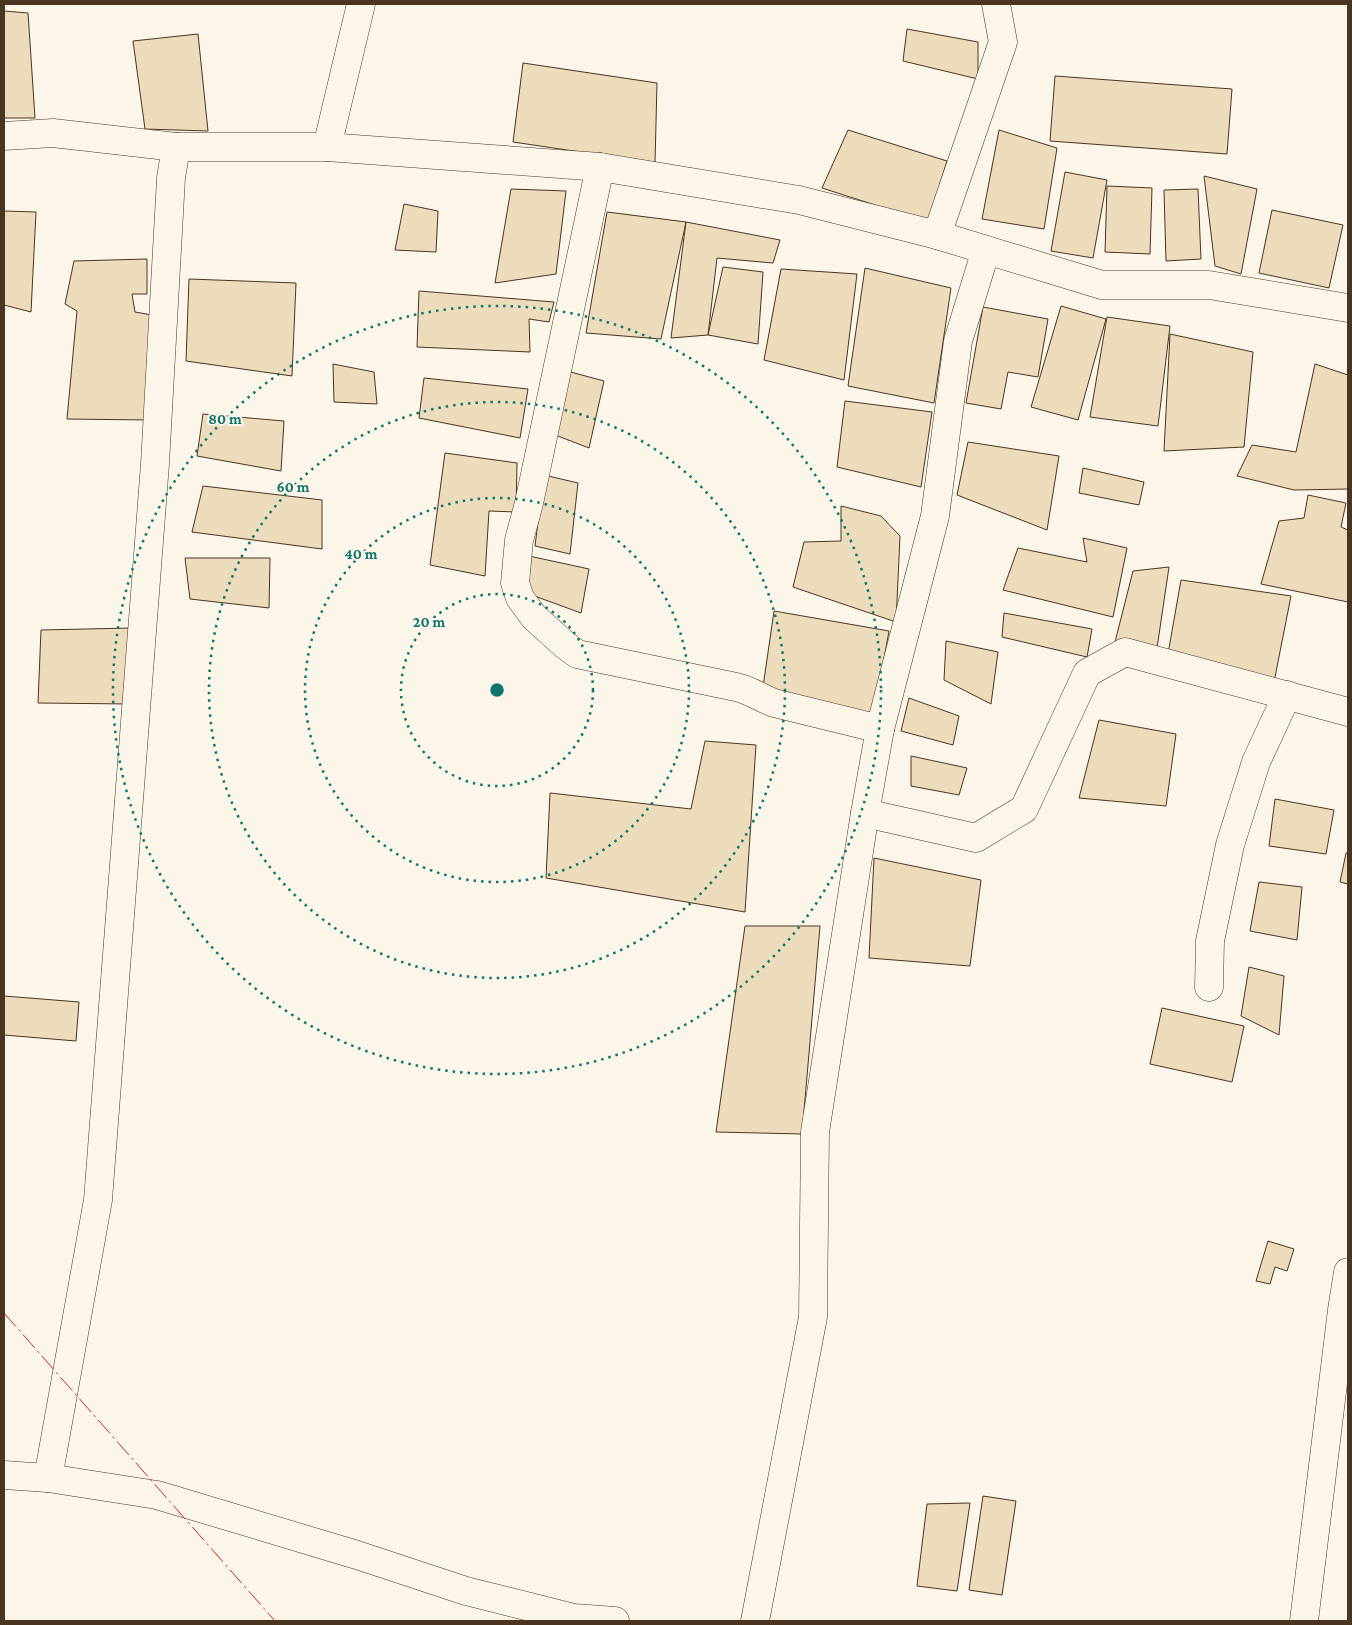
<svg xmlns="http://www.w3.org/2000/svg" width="1352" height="1625" font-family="'Crimson Pro',serif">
<rect width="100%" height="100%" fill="#fbf6e9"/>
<g fill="#ecdcbc" stroke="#4a3520">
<path d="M4,11L28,13L35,118H4Z"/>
<path d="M907,29L978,42V79L903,61Z"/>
<path d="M198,34L208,131L145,129L133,41Z"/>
<path d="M523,63L657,83L655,163L513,142Z"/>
<path d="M1055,76L1232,89L1227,154L1050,141Z"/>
<path d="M848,130L947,161L928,222L822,188Z"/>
<path d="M999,130L1057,148L1044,229L982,219Z"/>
<path d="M1065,172L1107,180L1093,258L1051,251Z"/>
<path d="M1204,176L1257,189L1241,274L1215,266Z"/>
<path d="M1107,186L1152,188L1150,254L1105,252Z"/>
<path d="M511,189L566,191L556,274L495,283Z"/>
<path d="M1198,189L1201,259L1166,261L1164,190Z"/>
<path d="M404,204L438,211L436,252L395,250Z"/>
<path d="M1272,210L1343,225L1329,288L1259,273Z"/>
<path d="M4,211L36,212L31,312L4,305Z"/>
<path d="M607,212L686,222L661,339L586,333Z"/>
<path d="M686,222L780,240L773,263L717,258L708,335L671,338Z"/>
<path d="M147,259V294H132L135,312L152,315L149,420L67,419L77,311L65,304L74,261Z"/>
<path d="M723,267L763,272L758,344L708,335Z"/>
<path d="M865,268L951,288L934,403L848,386Z"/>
<path d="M781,269L857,274L844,380L764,360Z"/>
<path d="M189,279L296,283L292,376L186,361Z"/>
<path d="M419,291L554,302L549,322L529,319L530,352L417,347Z"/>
<path d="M1061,306L1106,319L1078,420L1031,407Z"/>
<path d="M983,307L1048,319L1038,377L1008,372L1001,409L966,403Z"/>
<path d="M1107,317L1170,326L1158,426L1090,417Z"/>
<path d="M1170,334L1253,352L1244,447L1164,451Z"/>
<path d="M333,364L374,372L377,404L334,402Z"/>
<path d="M1315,364L1348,375V489L1294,490L1237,476L1252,445L1296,452Z"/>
<path d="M567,371L604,381L589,448L550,433Z"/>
<path d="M424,378L528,389L520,438L419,418Z"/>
<path d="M845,401L932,412L921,487L837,467Z"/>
<path d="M203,414L284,421L281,471L197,456Z"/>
<path d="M968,442L1059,456L1047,530L957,495Z"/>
<path d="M445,453L517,463L516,512L489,511L485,576L430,565Z"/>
<path d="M1083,468L1144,482L1139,505L1079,493Z"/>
<path d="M544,475L578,483L570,554L535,546Z"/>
<path d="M203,486L322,500V549L192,532Z"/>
<path d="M1308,495L1346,503L1341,527L1348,530V602L1261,584L1279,521L1304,518Z"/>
<path d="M841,506L881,516L900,536L896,622L793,587L804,542L841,541Z"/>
<path d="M1083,538L1127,548L1113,617L1003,590L1018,548L1087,562Z"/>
<path d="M529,556L589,569L581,613L529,594Z"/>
<path d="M185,558H270L269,608L190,599Z"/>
<path d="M1169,567L1157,648L1115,642L1133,571Z"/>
<path d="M1181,580L1291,596L1274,682L1168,654Z"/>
<path d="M774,611L889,631L873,719L763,687Z"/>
<path d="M1004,613L1092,629L1087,657L1002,637Z"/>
<path d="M131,628L130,704L38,703L41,630Z"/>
<path d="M946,641L998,652L991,704L944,680Z"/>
<path d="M909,698L959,716L953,745L901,731Z"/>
<path d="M1099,720L1176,734L1166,806L1079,798Z"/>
<path d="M705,741L756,745L745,912L546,878L550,793L691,809Z"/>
<path d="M911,756L967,768L959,795L911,786Z"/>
<path d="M1275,799L1334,810L1326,854L1269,846Z"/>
<path d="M1346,853H1348V884L1340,882Z"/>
<path d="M874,858L981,880L970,966L869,958Z"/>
<path d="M1259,882L1302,887L1297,940L1250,931Z"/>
<path d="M745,926H820L802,1134L716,1132Z"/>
<path d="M1249,967L1284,976L1279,1035L1241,1016Z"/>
<path d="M4,996L79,1002L76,1041L4,1035Z"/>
<path d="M1162,1008L1244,1026L1232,1082L1150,1064Z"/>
<path d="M1268,1241L1294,1249L1287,1271L1275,1267L1270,1284L1256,1281Z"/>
<path d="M983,1496L1016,1501L1002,1595L969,1590Z"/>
<path d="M970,1503L957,1591L917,1586L927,1504Z"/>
</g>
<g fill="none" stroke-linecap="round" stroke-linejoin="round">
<defs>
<g id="minor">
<path d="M4,136L53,133L176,147"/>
<path d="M327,147L361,4"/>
<path d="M600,167L529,503L519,540L515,583L520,598L534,617L565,645L577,654L736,687C750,690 761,698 774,703L880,729"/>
<path d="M937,235L1003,42L996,4"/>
<path d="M865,813L976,838L1024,809L1087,673L1125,652L1348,712"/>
<path d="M1209,987L1210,941L1230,845L1256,762L1287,695"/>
<path d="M4,1475L48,1478L157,1495L357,1555L466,1591L574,1618L615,1621"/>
<path d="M48,1478L98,1200L155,464L171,178L176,147H327L600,167L799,200L937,235L1102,285H1209L1348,308"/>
<path d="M755,1621L813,1317L815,1132L865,813L880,729L935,516L958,341L986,250"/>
<path d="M1304,1621L1342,1310L1348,1272"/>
</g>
</defs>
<use href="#minor" stroke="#4a3520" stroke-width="29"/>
<use href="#minor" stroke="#fbf6e9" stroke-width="28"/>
<path stroke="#c62828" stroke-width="1" stroke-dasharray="18 4 2.5 4" stroke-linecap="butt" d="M4,1313L275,1621"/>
</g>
<g fill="none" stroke="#0f766e" stroke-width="2.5" stroke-dasharray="2.5 5">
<circle cx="497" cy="690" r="96"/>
<circle cx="497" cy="690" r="192"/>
<circle cx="497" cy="690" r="288"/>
<circle cx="497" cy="690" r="384"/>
</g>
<circle cx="497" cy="690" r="8" fill="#0f766e" stroke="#fbf6e9" stroke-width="2.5"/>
<g font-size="15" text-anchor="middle" font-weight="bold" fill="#0f766e" stroke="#fbf6e9" stroke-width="4" stroke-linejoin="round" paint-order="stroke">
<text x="225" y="424">80 m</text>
<text x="293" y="492">60 m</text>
<text x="361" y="559">40 m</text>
<text x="429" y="627">20 m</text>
</g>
<rect width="1352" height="1625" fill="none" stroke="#4a3520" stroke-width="10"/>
</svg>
